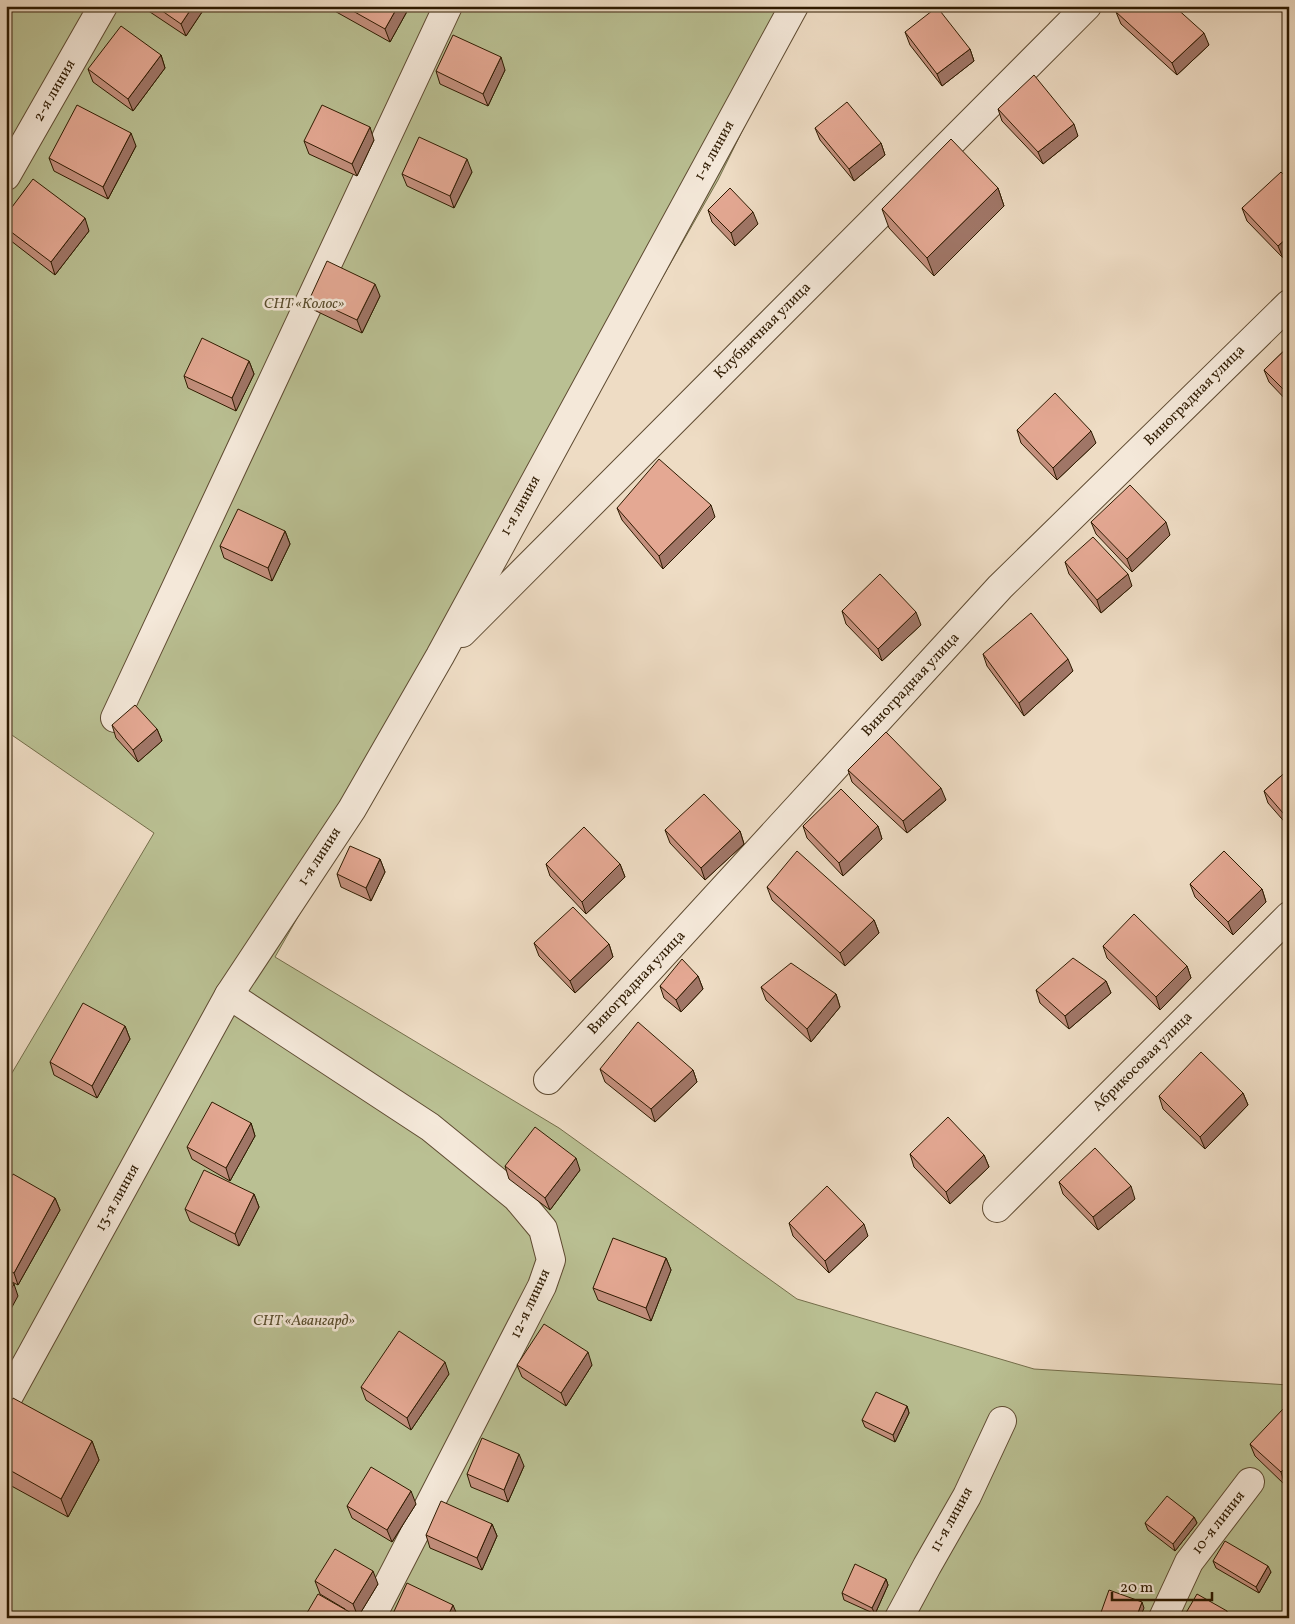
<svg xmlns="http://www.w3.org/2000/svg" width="1295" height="1624" font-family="Vollkorn,serif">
<rect width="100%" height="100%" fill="#eedcc4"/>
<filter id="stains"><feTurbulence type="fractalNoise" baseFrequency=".004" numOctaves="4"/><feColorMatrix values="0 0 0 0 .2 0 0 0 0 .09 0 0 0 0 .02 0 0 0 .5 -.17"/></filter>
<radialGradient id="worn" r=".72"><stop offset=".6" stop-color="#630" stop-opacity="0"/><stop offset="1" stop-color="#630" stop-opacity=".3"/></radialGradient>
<path fill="#bac093" stroke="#746d4a" d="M6,6H804L718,180L275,957L559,1128L797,1299L1034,1369L1289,1385V1618H6V1083L154,833L6,731Z"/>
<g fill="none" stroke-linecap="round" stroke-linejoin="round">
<defs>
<g id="minor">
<path d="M6,176L103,6"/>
<path d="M462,633L1087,6"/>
<path d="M115,718L448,6"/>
<path d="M229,995L430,1127L517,1198L543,1229L551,1260L542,1286L371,1618"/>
<path d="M548,1080L1000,587L1289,304"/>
<path d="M997,1208L1289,916"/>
<path d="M6,1401L229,995L352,809L440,656L794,6"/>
<path d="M899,1618L927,1566L967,1496L1002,1421"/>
<path d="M1163,1618L1189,1562L1250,1482"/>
</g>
</defs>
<use href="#minor" stroke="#5e4a31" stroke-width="30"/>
<use href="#minor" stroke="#f4e8d9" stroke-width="28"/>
</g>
<g fill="#c4907e" stroke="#2e1a00">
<path d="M141,6H206L186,36Z"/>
<path d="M330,6H410L390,42L331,9Z"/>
<path d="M1116,12L1209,45L1177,75L1121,24Z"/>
<path d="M905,32L970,49L974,61L942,86L910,45Z"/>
<path d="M161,55L165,68L133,111L93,82L88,69Z"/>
<path d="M505,70L488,106L440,84L436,71Z"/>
<path d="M998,109L1078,136L1043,164L1002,121Z"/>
<path d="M815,128L881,143L885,155L854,181L820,140Z"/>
<path d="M374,140L357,176L309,154L304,141Z"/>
<path d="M136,146L108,199L54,171L49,158Z"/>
<path d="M472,172L454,208L407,186L402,174Z"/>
<path d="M1289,180V253L1283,258L1247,221L1242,208Z"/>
<path d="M998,188L1004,206L934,276L889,228L882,209Z"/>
<path d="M708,210L758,224L735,246L712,222Z"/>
<path d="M6,215L89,231L55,275L6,237Z"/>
<path d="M380,296L362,333L314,310L310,298Z"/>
<path d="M1289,346V403L1269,382L1264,370Z"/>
<path d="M249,361L254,374L236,411L188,388L184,376Z"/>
<path d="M1017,430L1096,443L1057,480L1021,443Z"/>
<path d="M617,508L715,517L663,569L622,520Z"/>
<path d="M1091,522L1170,535L1132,572L1096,534Z"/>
<path d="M285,531L290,544L272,581L224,558L220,546Z"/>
<path d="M1065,562L1132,586L1101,613L1069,574Z"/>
<path d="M842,611L921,625L882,661L846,624Z"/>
<path d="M983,654L1073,671L1024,716L987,666Z"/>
<path d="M112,725L157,729L162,741L138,762L116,738Z"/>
<path d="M1289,769V827L1268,803L1264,791Z"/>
<path d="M848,770L946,800L907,833L852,782Z"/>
<path d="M803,826H878L882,839L843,876L807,838Z"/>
<path d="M665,830L740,831L744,844L705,880L670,843Z"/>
<path d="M380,859L385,872L371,901L341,887L337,874Z"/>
<path d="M546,864H620L625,877L586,914L550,876Z"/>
<path d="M1190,884L1262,889L1266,902L1233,935L1195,897Z"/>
<path d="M767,887L874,920L879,933L845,966L772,900Z"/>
<path d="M534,943L609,944L613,957L575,993L539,956Z"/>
<path d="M1103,946L1187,966L1191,978L1160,1010L1107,958Z"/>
<path d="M698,976L703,989L681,1012L664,998L660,986Z"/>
<path d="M1106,981L1111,993L1069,1029L1040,1003L1036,990Z"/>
<path d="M761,987L836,994L840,1007L811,1042L766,1000Z"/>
<path d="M125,1026L130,1039L97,1098L54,1075L50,1062Z"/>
<path d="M600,1069L693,1070L697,1082L655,1122L605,1082Z"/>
<path d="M1243,1093L1248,1105L1205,1149L1163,1109L1159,1096Z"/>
<path d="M251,1123L255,1136L230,1181L192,1159L187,1147Z"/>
<path d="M910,1154L984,1155L989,1167L950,1204L914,1167Z"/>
<path d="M505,1166L580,1170L550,1210L509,1179Z"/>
<path d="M1059,1182L1135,1199L1098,1230L1063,1194Z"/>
<path d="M6,1186L55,1198L60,1210L18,1285L6,1279Z"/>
<path d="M254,1194L259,1207L239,1246L190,1221L185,1209Z"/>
<path d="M789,1223L868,1236L829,1273L793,1236Z"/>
<path d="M666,1258L671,1270L651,1321L598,1300L593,1288Z"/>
<path d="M517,1365H592L566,1406L522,1377Z"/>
<path d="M449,1374L411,1430L366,1400L361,1387Z"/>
<path d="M907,1406L909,1413L895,1442L865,1427L862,1420Z"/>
<path d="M6,1411L92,1441L99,1460L68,1517L6,1483Z"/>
<path d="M1289,1415V1481L1285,1485L1255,1456L1250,1444Z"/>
<path d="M524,1466L508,1502L471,1487L467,1474Z"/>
<path d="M416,1504L392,1542L352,1518L347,1506Z"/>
<path d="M1194,1517L1197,1523L1175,1551L1148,1530L1145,1523Z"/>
<path d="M492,1524L497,1536L482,1570L430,1548L426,1535Z"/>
<path d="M1213,1561L1271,1572L1259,1593L1216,1568Z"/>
<path d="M886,1579L888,1585L875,1614L844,1600L842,1593Z"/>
<path d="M315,1581L378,1584L358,1617L353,1614L355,1618H304L345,1609L320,1594Z"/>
</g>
<g fill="#a07667" stroke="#2e1a00">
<path d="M193,6H206L186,36L181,24Z"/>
<path d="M398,6H410L390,42L385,29Z"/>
<path d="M1204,33L1209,45L1177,75L1172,63Z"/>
<path d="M970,49L974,61L942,86L937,74Z"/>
<path d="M161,55L165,68L133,111L128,99Z"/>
<path d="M501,57L505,70L488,106L483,94Z"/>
<path d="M1074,124L1078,136L1043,164L1038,152Z"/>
<path d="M370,127L374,140L357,176L352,164Z"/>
<path d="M131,133L136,146L108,199L103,187Z"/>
<path d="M881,143L885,155L854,181L849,169Z"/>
<path d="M467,159L472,172L454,208L450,196Z"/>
<path d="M998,188L1004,206L934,276L927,258Z"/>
<path d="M753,212L758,224L735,246L731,233Z"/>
<path d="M85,218L89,231L55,275L51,262Z"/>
<path d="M1289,236V253L1283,258L1278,246Z"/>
<path d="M375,284L380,296L362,333L357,320Z"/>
<path d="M249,361L254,374L236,411L232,398Z"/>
<path d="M1091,431L1096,443L1057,480L1053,468Z"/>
<path d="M711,505L715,517L663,569L659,556Z"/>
<path d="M1166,522L1170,535L1132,572L1127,559Z"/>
<path d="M285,531L290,544L272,581L268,568Z"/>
<path d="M1128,574L1132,586L1101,613L1097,600Z"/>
<path d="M916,612L921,625L882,661L878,649Z"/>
<path d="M1068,659L1073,671L1024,716L1019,703Z"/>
<path d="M157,729L162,741L138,762L133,750Z"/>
<path d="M941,788L946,800L907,833L903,821Z"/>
<path d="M878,826L882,839L843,876L839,863Z"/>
<path d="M740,831L744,844L705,880L701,868Z"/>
<path d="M380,859L385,872L371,901L366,888Z"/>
<path d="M620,864L625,877L586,914L582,902Z"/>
<path d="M1262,889L1266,902L1233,935L1228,922Z"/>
<path d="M874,920L879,933L845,966L840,953Z"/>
<path d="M609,944L613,957L575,993L570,981Z"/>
<path d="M1187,966L1191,978L1160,1010L1156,997Z"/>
<path d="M698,976L703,989L681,1012L676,1000Z"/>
<path d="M1106,981L1111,993L1069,1029L1065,1016Z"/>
<path d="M836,994L840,1007L811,1042L807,1029Z"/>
<path d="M125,1026L130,1039L97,1098L92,1086Z"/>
<path d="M693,1070L697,1082L655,1122L651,1109Z"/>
<path d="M1243,1093L1248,1105L1205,1149L1200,1137Z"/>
<path d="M251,1123L255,1136L230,1181L226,1168Z"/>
<path d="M984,1155L989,1167L950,1204L946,1192Z"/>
<path d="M576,1158L580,1170L550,1210L545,1198Z"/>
<path d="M1131,1186L1135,1199L1098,1230L1093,1217Z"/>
<path d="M254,1194L259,1207L239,1246L235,1234Z"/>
<path d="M55,1198L60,1210L18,1285L14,1273Z"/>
<path d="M864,1224L868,1236L829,1273L825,1261Z"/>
<path d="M666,1258L671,1270L651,1321L646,1308Z"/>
<path d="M14,1284L18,1296L6,1318V1297Z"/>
<path d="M588,1352L592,1365L566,1406L561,1393Z"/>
<path d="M445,1362L449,1374L411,1430L407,1418Z"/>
<path d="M907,1406L909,1413L895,1442L893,1435Z"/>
<path d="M92,1441L99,1460L68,1517L61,1499Z"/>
<path d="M519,1454L524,1466L508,1502L504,1490Z"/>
<path d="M1289,1464V1481L1285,1485L1281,1472Z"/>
<path d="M411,1491L416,1504L392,1542L387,1530Z"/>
<path d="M1194,1517L1197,1523L1175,1551L1173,1544Z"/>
<path d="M492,1524L497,1536L482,1570L477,1558Z"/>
<path d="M1268,1566L1271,1572L1259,1593L1256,1587Z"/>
<path d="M373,1571L378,1584L358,1617L353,1604Z"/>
<path d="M886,1579L888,1585L875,1614L872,1608Z"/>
<path d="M1142,1602L1144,1608L1140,1618H1136Z"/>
<path d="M453,1605L458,1617L447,1618Z"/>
<path d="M1227,1611L1229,1617L1223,1618Z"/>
</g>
<g fill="#e4a893" stroke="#2e1a00">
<path d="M155,6H193L181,24Z"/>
<path d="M344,6H398L385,29Z"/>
<path d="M1121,6H1174L1204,33L1172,63L1116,12Z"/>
<path d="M937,7L970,49L937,74L905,32Z"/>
<path d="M121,26L161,55L128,99L88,69Z"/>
<path d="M453,35L501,57L483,94L436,71Z"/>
<path d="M1034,75L1074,124L1038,152L998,109Z"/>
<path d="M847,102L881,143L849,169L815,128Z"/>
<path d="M77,105L131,133L103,187L49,158Z"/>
<path d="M322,105L370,127L352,164L304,141Z"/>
<path d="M419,137L467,159L450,196L402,174Z"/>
<path d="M951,139L998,188L927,258L882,209Z"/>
<path d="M1281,172L1289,180V236L1278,246L1242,208Z"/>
<path d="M33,179L85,218L51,262L6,228V215Z"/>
<path d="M730,188L753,212L731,233L708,210Z"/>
<path d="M327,261L375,284L357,320L310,298Z"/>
<path d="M202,338L249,361L232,398L184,376Z"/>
<path d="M1289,346V395L1264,370Z"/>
<path d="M1055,393L1091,431L1053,468L1017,430Z"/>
<path d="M659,459L711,505L659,556L617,508Z"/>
<path d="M1130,485L1166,522L1127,559L1091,522Z"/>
<path d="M238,509L285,531L268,568L220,546Z"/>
<path d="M1093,537L1128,574L1097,600L1065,562Z"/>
<path d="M880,574L916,612L878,649L842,611Z"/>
<path d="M1031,613L1068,659L1019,703L983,654Z"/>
<path d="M135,705L157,729L133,750L112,725Z"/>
<path d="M886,732L941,788L903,821L848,770Z"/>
<path d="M1289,769V820L1264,791Z"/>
<path d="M841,789L878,826L839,863L803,826Z"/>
<path d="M704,794L740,831L701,868L665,830Z"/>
<path d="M584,827L620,864L582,902L546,864Z"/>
<path d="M350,846L380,859L366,888L337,874Z"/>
<path d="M797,851L874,920L840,953L767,887Z"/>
<path d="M1224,851L1262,889L1228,922L1190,884Z"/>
<path d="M573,907L609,944L570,981L534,943Z"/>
<path d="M1134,914L1187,966L1156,997L1103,946Z"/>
<path d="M1073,958L1106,981L1065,1016L1036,990Z"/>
<path d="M682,959L698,976L676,1000L660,986Z"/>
<path d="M791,963L836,994L807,1029L761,987Z"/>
<path d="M83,1003L125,1026L92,1086L50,1062Z"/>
<path d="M638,1022L693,1070L651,1109L600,1069Z"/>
<path d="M1201,1052L1243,1093L1200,1137L1159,1096Z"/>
<path d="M212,1102L251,1123L226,1168L187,1147Z"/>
<path d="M948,1117L984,1155L946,1192L910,1154Z"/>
<path d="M535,1127L576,1158L545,1198L505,1166Z"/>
<path d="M1095,1148L1131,1186L1093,1217L1059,1182Z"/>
<path d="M204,1170L254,1194L235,1234L185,1209Z"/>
<path d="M13,1174L55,1198L14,1273L6,1269V1186Z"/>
<path d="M827,1186L864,1224L825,1261L789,1223Z"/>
<path d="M613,1238L666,1258L646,1308L593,1288Z"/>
<path d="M6,1280L14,1284L6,1297Z"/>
<path d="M544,1324L588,1352L561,1393L517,1365Z"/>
<path d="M399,1331L445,1362L407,1418L361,1387Z"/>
<path d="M876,1392L907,1406L893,1435L862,1420Z"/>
<path d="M13,1398L92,1441L61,1499L6,1468V1411Z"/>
<path d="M1283,1409L1289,1415V1464L1281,1472L1250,1444Z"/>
<path d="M482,1438L519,1454L504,1490L467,1474Z"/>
<path d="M371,1467L411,1491L387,1530L347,1506Z"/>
<path d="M1167,1496L1194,1517L1173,1544L1145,1523Z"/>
<path d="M441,1501L492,1524L477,1558L426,1535Z"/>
<path d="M1225,1541L1268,1566L1256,1587L1213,1561Z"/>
<path d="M335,1549L373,1571L353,1604L315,1581Z"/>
<path d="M855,1564L886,1579L872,1608L842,1593Z"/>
<path d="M407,1583L453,1605L447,1618H391Z"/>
<path d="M1109,1590L1142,1602L1136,1618H1099Z"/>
<path d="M318,1594L353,1614L351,1618H304Z"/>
<path d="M1197,1594L1227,1611L1223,1618H1183Z"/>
</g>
<g text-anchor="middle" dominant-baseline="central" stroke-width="5" stroke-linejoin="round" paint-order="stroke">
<g font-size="15" fill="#2e1a00" stroke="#f4e8d9">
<text transform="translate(55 91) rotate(-60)">2-я линия</text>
<text transform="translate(715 151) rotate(-61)">1-я линия</text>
<text transform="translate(763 331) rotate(-45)">Клубничная улица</text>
<text transform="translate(1195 396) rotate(-45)">Виноградная улица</text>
<text transform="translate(521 506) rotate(-61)">1-я линия</text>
<text transform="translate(911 685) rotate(-47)">Виноградная улица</text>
<text transform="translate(320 857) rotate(-57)">1-я линия</text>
<text transform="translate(637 983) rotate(-47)">Виноградная улица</text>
<text transform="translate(1143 1062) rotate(-45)">Абрикосовая улица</text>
<text transform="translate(118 1198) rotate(-61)">13-я линия</text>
<text transform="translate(531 1304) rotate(-65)">12-я линия</text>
<text transform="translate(952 1520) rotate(-61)">11-я линия</text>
<text transform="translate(1219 1523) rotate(-52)">10-я линия</text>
</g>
<g font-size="15" font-style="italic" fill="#584c2c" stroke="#f4e8d9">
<text x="304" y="304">СНТ «Колос»</text>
<text x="304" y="1321">СНТ «Авангард»</text>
</g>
</g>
<rect width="1295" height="1624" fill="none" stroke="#eedcc4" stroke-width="25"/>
<rect x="8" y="8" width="1280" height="1609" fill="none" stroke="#2e1a00" stroke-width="2.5"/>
<rect x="12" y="12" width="1270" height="1599" fill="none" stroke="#2e1a00"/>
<path d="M1112 1592v8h100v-8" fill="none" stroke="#2e1a00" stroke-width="2.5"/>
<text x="1120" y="1592" font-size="15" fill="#2e1a00" stroke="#f4e8d9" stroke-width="4" paint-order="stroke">20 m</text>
<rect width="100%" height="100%" filter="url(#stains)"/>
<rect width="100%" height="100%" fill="url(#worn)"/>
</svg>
